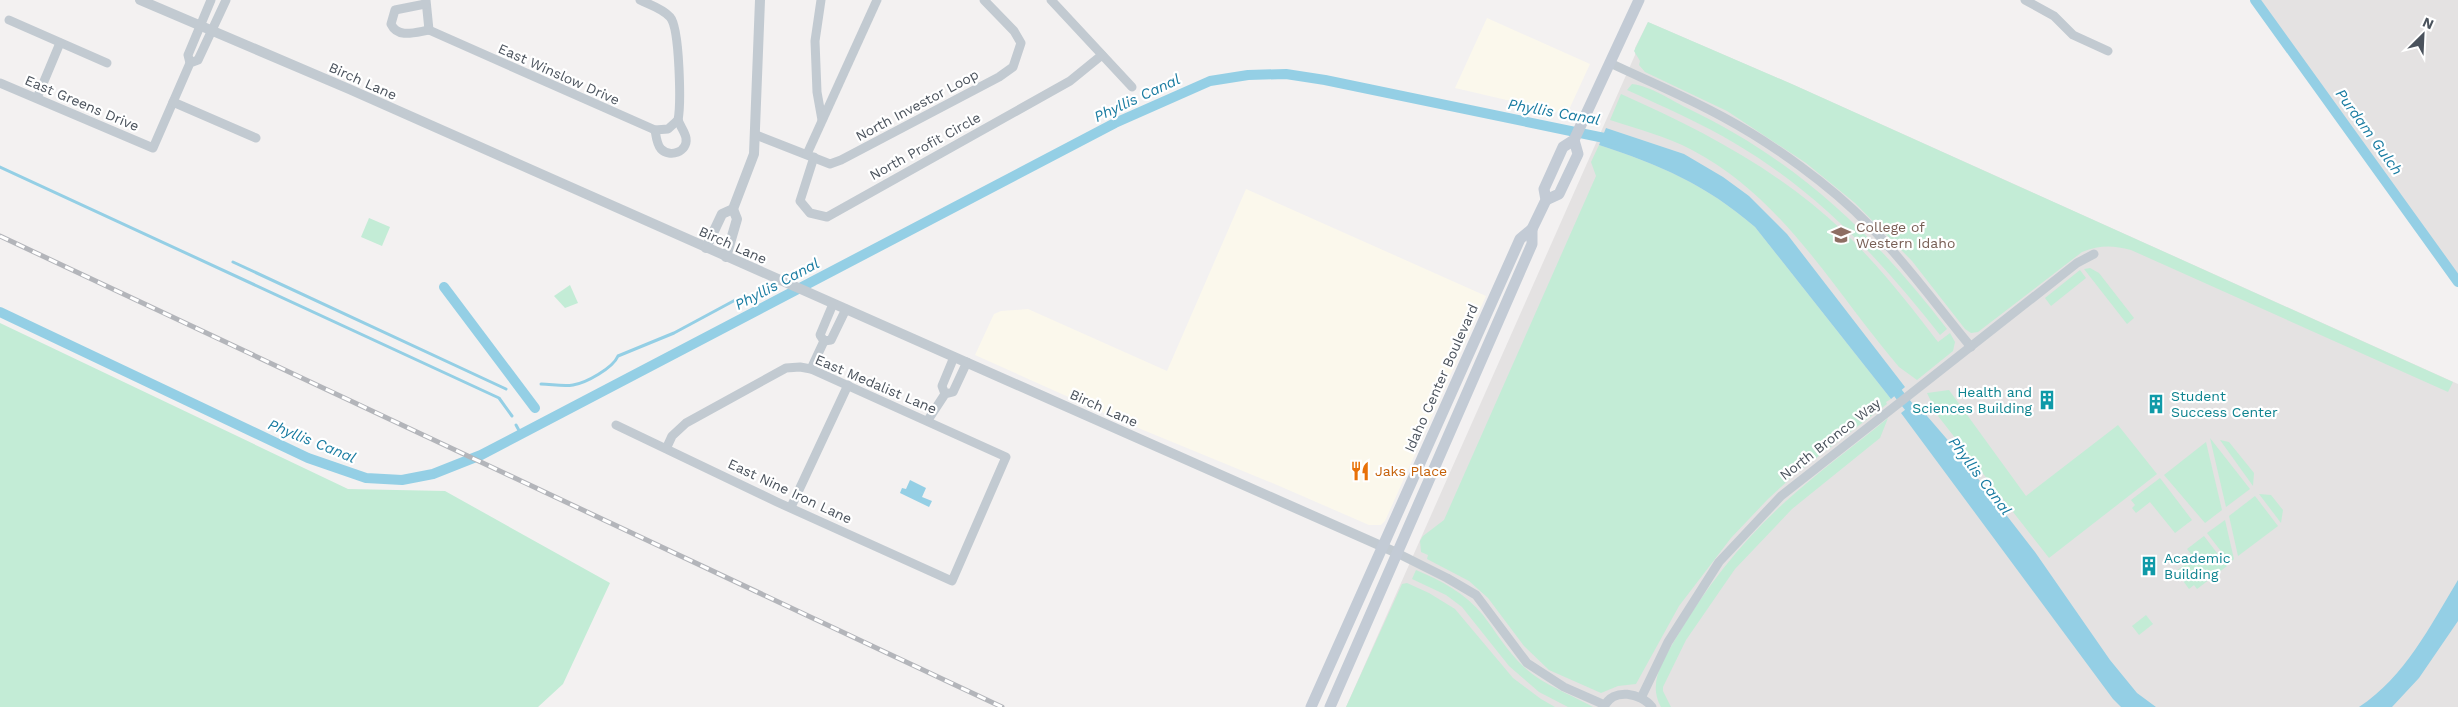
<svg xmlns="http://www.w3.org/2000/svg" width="2458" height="707" font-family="'Work Sans',sans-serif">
<rect width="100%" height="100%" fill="#f3f1f1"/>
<g fill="#fbf8ec">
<path d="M1487,18L1590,64L1567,114L1455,88Z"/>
<path d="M1246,189L1486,296L1385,521L1381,525H1369L1277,485L1131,425L975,355L994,314L1001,311L1028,309L1167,371Z"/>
</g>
<g fill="#e4e2e2">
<path d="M2257,0H2458V279Z"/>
<path d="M1648,22L1794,85L2458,384V707H1346L1635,55V48Z"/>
</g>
<g fill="#c3ecd6">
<path d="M1648,22L1794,85L2453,382L2448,392L2131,250C2112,245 2100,245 2082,252L1978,332L1971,333L1965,329L1912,261L1855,203L1806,163L1727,111L1645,72L1639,65L1640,61L1634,51Z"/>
<path d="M1632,84C1650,86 1671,100 1687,108C1796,160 1874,234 1947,329L1940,335C1881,260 1819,193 1736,144C1701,123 1664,107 1627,90Z"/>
<path d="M1621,94C1702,130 1779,170 1844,232C1879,266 1909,304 1938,342L1950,333L1955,342L1953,351L1917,380L1899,367C1834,291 1784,198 1692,150C1666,136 1637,129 1610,120Z"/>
<path d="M1599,145C1660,165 1705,184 1755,227L1891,399L1886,402L1887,404L1794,475L1768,499L1731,538L1679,606L1636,684L1618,686L1601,693L1549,670L1524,646L1488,598L1469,581L1427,559L1428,555L1421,552L1420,541L1423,536L1444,520L1596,176L1591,162Z"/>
<path d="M369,218L390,227L382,246L361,237Z"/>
<path d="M2090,268L2099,273L2134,318L2127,324L2084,269Z"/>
<path d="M2080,270L2086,278L2051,306L2045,298Z"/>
<path d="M570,285L578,303L565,308L554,296Z"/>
<path d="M0,323L348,489L445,491L610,583L563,684L538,707H0Z"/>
<path d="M1949,390L2026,496L2118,425L2157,474L2049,558L1938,416L1927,393Z"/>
<path d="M1888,418L1880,438L1792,509L1735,569L1686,640L1663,687V691L1671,707H1661C1647,683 1664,659 1676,638C1706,587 1742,541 1785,502C1818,472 1854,446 1888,418Z"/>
<path d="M2210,438L2250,489L2226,507Z"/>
<path d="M2220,440L2229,442L2254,473L2253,486Z"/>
<path d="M2206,442L2222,510L2205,523L2164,475Z"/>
<path d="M2160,478L2192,520L2175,533L2150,502L2136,513L2132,508L2135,505L2131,500Z"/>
<path d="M2259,494L2271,495L2283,510L2281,523Z"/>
<path d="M2255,496L2278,526L2238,556L2229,516Z"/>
<path d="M2225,520L2234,559L2230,563L2207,533Z"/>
<path d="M2204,536L2227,566L2197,589L2194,585L2189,589L2176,571L2194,558L2187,549Z"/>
<path d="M1416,570C1442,581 1465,593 1483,615C1496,632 1507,651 1523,666C1544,686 1569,693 1593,707H1568L1539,692L1509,666L1462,607L1446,595L1412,579Z"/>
<path d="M1407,583L1429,593L1455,609L1513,678L1541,699L1555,707H1346L1402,584Z"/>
<path d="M2146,615L2153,624L2139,635L2132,626Z"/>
</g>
<g fill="#94cfe5">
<path d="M1606,128L1684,154L1723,177L1749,196L1787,234L1905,387L1891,399L1755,227C1705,184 1660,165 1599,145Z"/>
<path d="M1915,402L1952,445L2035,552L2110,660L2137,693L2156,707H2121L2113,699L1901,413Z"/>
<path d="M910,480L926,488L922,497L932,501L929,507L900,493L902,488L906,489Z"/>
<path d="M2458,580V621L2419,678L2392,707H2359C2405,677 2430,626 2458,580Z"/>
</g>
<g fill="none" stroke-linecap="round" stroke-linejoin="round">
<g stroke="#94cfe5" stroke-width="3">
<path d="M0,167L499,398L512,416"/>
<path d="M233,262L506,389"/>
<path d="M541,384C551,384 563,387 573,385C586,383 613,368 618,356L674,333L739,298"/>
<path d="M516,425L521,434"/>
</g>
<g stroke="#94cfe5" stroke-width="10">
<path d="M2255,0L2458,282"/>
<path d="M444,287L535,408"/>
<path d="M0,312L308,458L366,478L402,480L433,474L481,455L1115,123L1210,81L1248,75L1286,74L1325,80L1614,140"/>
<path d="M1890,383L1917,417"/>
</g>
<g stroke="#c2cad1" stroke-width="9">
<path d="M426,0L429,30"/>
<path d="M640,0C650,5 662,8 670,17C680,28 681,105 678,120"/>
<path d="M821,0L815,41L817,92L822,120"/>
<path d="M1051,0L1132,87"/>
<path d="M2025,0L2054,16L2073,35L2108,51"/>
<path d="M425,4L395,10L391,24C398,39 416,32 429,30"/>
<path d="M9,20L107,63"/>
<path d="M429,30L655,130L668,129L678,120"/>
<path d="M190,63L188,55L211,0"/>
<path d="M1610,63C1648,81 1687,97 1723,117C1773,144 1830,185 1869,225C1906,263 1937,306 1971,347"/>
<path d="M0,83L153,148L190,63L198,60L226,0"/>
<path d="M37,98L60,43"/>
<path d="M173,102L256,138"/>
<path d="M655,130C656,136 657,145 661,149C670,158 688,152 686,138C685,132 680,126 678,120"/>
<path d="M756,135L830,164L841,160L999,77L1013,67L1021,43L1014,31L984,0"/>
<path d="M807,154L877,0"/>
<path d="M814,157L800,201L810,213L827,217L1070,81L1102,55"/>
<path d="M824,341L820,335L833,304"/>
<path d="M824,341L831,340L846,309"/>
<path d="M811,369L824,341"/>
<path d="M945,394L942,386L954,357"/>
<path d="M928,420L945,394L953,392L967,362"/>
<path d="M616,425L777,502L952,581L1006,457L811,369L800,367L786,368L686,423L672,436L666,449"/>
<path d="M791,507L848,385"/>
<path d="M1397,553L1447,578L1476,595L1527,663L1564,687L1605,705"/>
<path d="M1641,698L1668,642L1719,562L1781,496L2077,263L2094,254"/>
<path d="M1604,707C1613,687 1641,693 1652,707"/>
</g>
<g stroke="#c2cad1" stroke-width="10">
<path d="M140,0L349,89L1397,553"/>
<path d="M706,248L722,214L733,209L754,154L760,0"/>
<path d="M726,257L737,219L733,209"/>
</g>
<g stroke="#c3cbd5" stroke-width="11">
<path d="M1546,200L1559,194L1578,154L1574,140"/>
<path d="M1311,707L1520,239L1532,229L1546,200L1544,189L1563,147L1574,140L1639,0"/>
<path d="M1330,707L1532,244V229"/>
</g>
<defs>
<path id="rail" d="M0,236L1002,707"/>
</defs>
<use href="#rail" stroke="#b3b5ba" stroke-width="5"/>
<use href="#rail" stroke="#fff" stroke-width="3" stroke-dasharray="9" stroke-linecap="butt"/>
</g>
<defs>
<symbol id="university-bare" viewBox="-9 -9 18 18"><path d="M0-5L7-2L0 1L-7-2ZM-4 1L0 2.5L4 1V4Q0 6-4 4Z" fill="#8d6e63" stroke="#fff" stroke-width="2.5" paint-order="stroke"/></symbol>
<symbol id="building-bare" viewBox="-9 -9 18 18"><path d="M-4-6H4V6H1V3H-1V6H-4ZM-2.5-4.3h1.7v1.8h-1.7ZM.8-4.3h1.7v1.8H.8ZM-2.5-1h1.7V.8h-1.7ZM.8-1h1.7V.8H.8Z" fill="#0f9aa8" stroke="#fff" stroke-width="2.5" paint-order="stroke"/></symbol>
<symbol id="restaurant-bare" viewBox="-9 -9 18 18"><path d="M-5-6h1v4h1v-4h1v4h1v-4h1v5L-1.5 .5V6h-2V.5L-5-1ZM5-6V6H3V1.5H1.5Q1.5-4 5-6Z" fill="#e8710a" stroke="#fff" stroke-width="2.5" paint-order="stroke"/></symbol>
</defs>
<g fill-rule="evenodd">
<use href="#university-bare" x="1827" y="221" width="28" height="28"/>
<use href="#building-bare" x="2033" y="386" width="28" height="28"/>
<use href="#building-bare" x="2142" y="390" width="28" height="28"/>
<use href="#restaurant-bare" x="1346" y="457" width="28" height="28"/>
<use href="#building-bare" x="2135" y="552" width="28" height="28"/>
</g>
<g text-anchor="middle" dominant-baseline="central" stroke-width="4.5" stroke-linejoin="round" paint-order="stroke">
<g font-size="14" fill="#4a525c" stroke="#fff">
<text transform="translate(559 74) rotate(24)">East Winslow Drive</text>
<text transform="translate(363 81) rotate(24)">Birch Lane</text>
<text transform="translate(82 103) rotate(23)">East Greens Drive</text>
<text transform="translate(917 105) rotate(-28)">North Investor Loop</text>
<text transform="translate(925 146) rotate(-29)">North Profit Circle</text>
<text transform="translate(733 245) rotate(24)">Birch Lane</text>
<text transform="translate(1441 378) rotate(-66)">Idaho Center Boulevard</text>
<text transform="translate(876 384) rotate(23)">East Medalist Lane</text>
<text transform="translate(1104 408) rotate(24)">Birch Lane</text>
<text transform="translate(1830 439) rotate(-38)">North Bronco Way</text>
<text transform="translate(790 491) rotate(25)">East Nine Iron Lane</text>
</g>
<g font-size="14" fill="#785e54" stroke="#fff" text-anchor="start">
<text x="1856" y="227">College of<tspan x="1856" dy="16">Western Idaho</tspan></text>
</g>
<g font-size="14" fill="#0d838f" stroke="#fff" text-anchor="start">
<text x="2032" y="392" text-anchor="end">Health and<tspan x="2032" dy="16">Sciences Building</tspan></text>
<text x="2171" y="396">Student<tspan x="2171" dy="16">Success Center</tspan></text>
<text x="2164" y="558">Academic<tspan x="2164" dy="16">Building</tspan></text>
</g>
<g font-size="14" fill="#c56008" stroke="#fff" text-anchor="start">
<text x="1375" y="471">Jaks Place</text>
</g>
<g font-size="15" font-style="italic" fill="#187ba1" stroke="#fff">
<text transform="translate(1137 98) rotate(-25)">Phyllis Canal</text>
<text transform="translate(1554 112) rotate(10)">Phyllis Canal</text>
<text transform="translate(2369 132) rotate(54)">Purdam Gulch</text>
<text transform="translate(777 284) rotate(-28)">Phyllis Canal</text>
<text transform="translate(312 441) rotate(22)">Phyllis Canal</text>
<text transform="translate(1980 476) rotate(53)">Phyllis Canal</text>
</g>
</g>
<g transform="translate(2423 35) rotate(24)" stroke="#ffffff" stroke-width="4" paint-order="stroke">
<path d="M0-4L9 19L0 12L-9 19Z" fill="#4a525c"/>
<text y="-8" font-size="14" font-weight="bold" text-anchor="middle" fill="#4a525c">N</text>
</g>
</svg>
